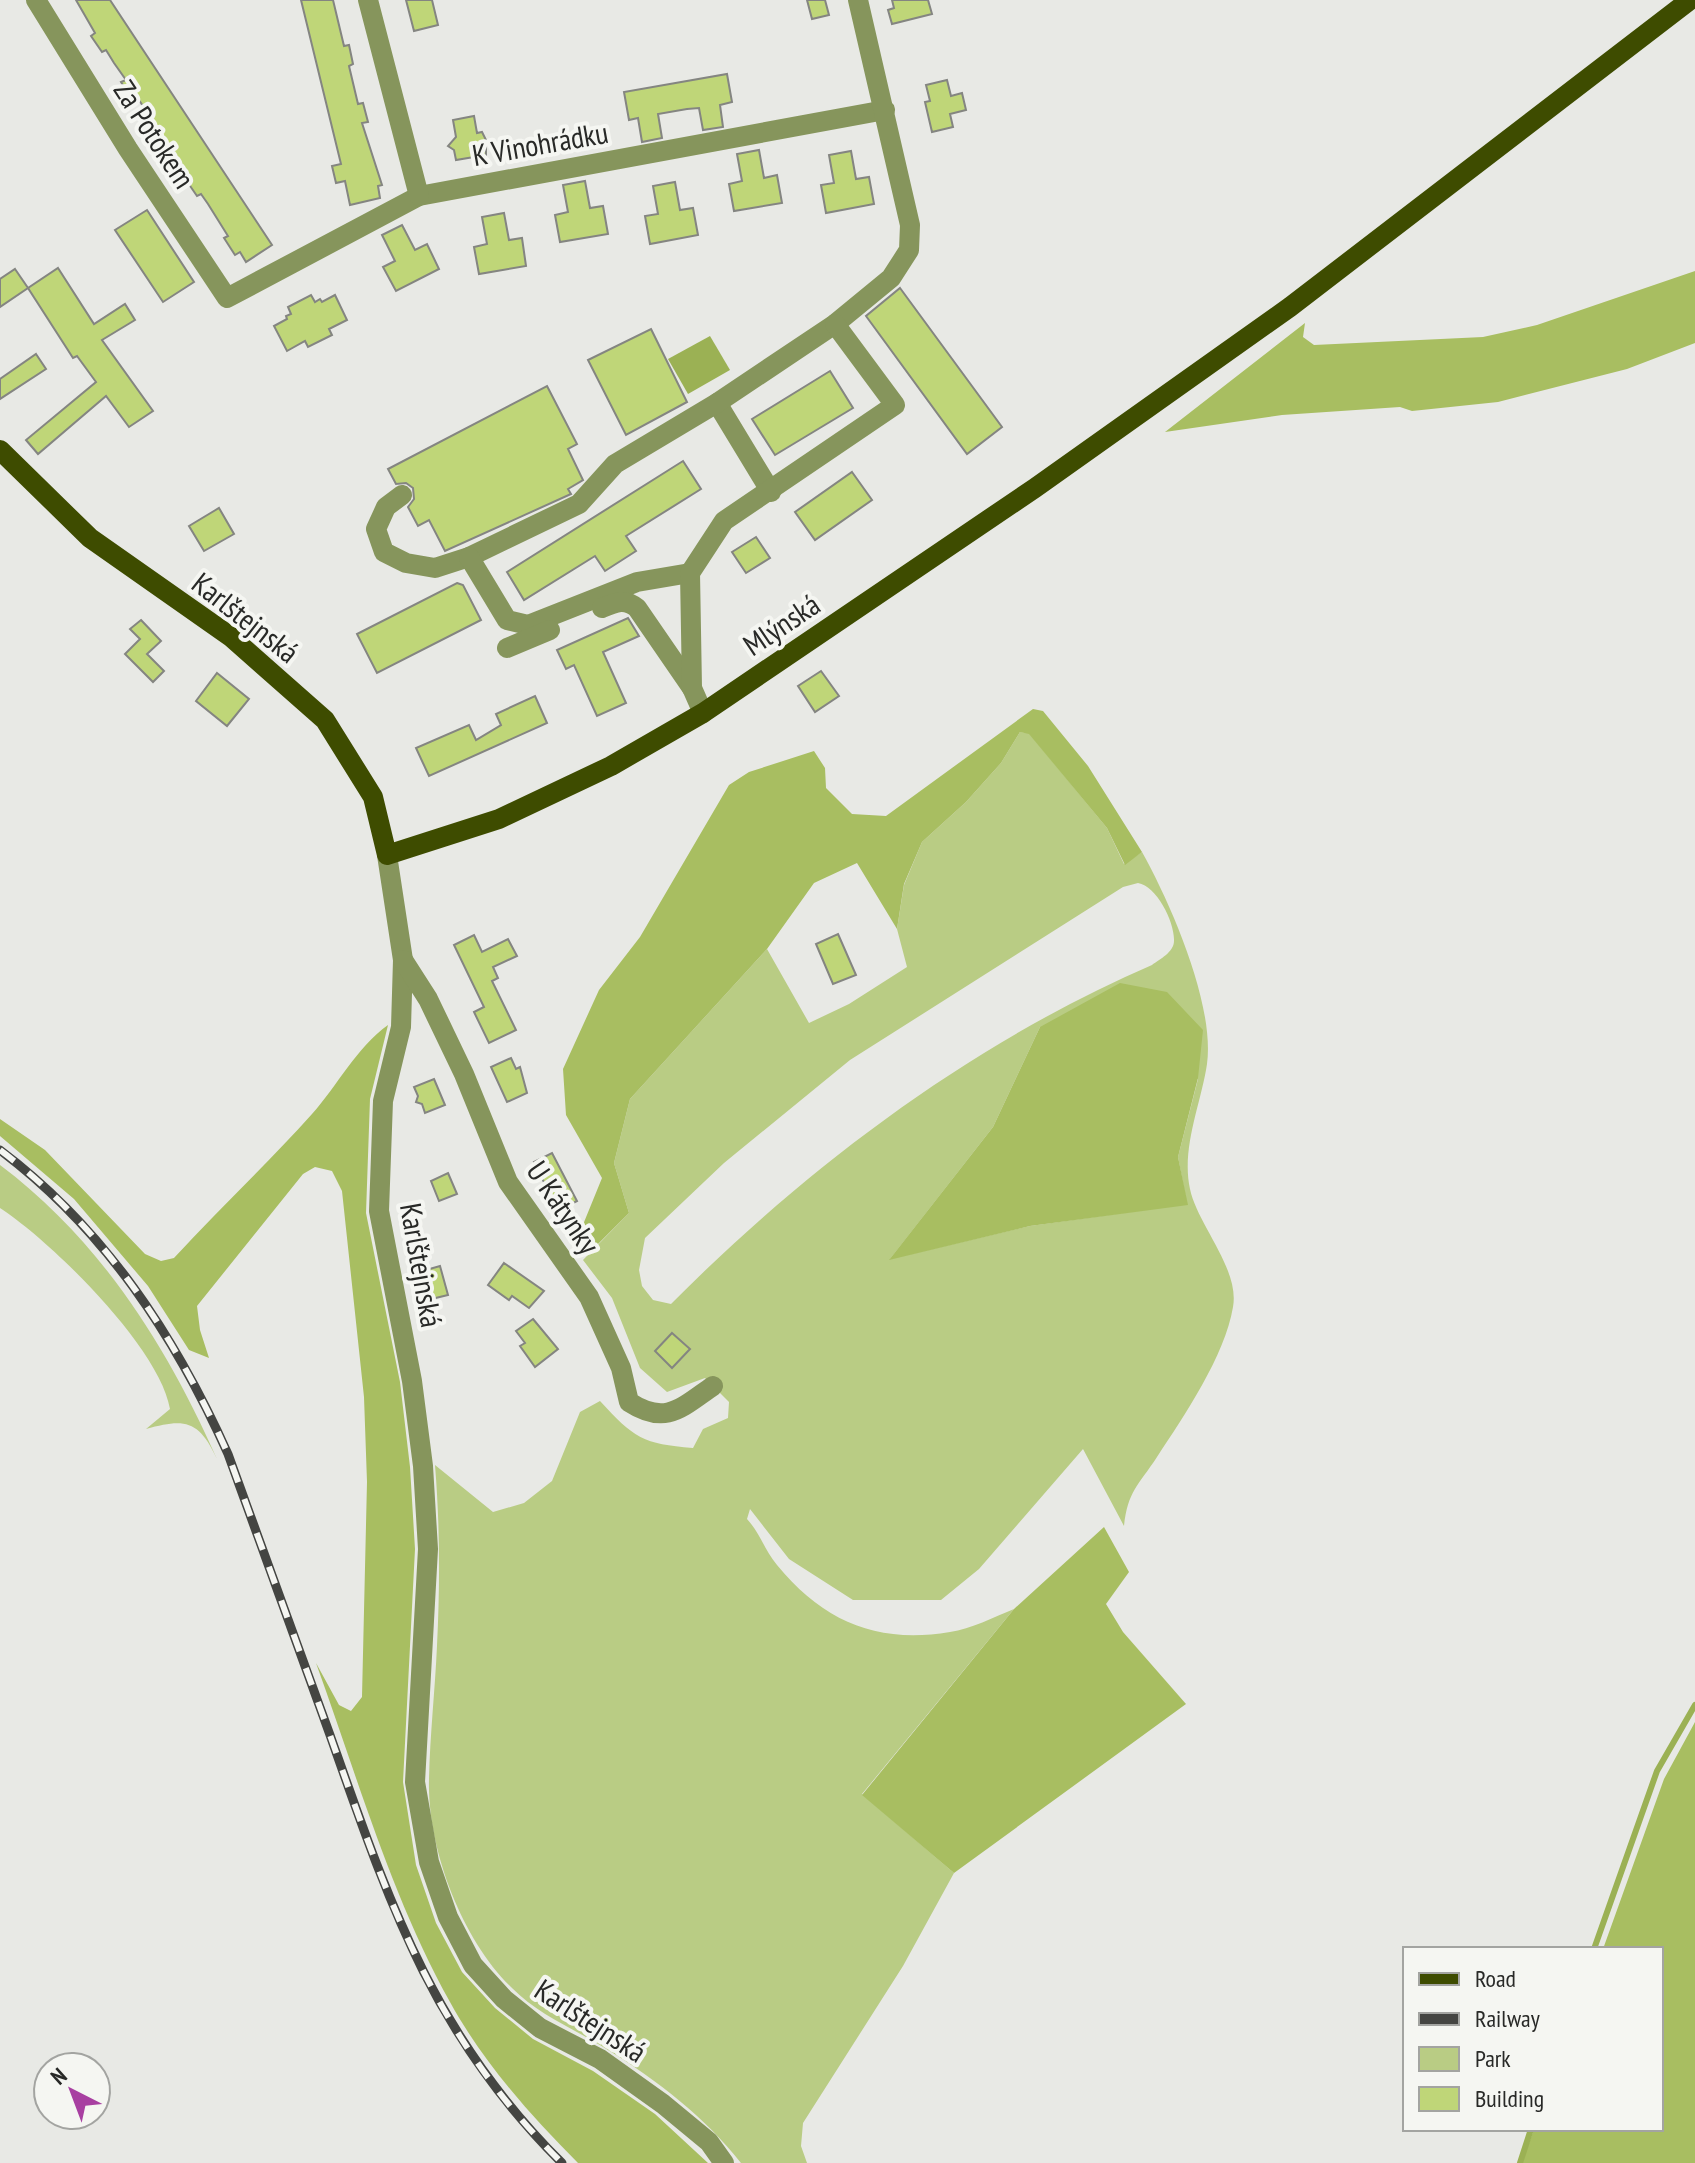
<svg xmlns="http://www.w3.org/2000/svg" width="1695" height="2163" font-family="'PT Sans Narrow',sans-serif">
<rect width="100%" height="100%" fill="#e8e9e5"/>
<g fill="#b9cc84" fill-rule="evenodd">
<path d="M1020,732L1029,733L1107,828L1124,864L1142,852C1171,904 1215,1005 1207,1064C1201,1104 1181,1148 1190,1189C1197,1224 1240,1269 1233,1307C1225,1356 1184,1416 1157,1457C1138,1486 1128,1491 1124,1526L1083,1449L979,1569L941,1600H853L789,1559L750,1509L747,1519C760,1533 765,1551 777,1565C824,1622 877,1644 950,1632C971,1629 994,1617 1014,1609L862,1794L954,1873L903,1966L803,2123L801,2146L807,2163H741C705,2117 658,2081 608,2050C575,2029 540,2016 512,1988C462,1940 427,1848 429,1779C430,1735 435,1690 437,1646C440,1585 440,1526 435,1465L493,1512L524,1503L552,1481L580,1412L600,1401C634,1438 643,1444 693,1448L703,1429L728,1418L729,1402L705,1378L667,1392L640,1368L612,1298L583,1260L629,1213L614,1163L630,1099L767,949L809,1023L849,1004L907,967L897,929L904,885L922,842L966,802L1001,763ZM1138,883C1157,886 1175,923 1174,941C1174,952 1160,959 1152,965C972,1043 809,1165 671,1304L653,1300L642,1286L639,1270L645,1238L724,1163L850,1060L1123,887ZM1040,1027L1198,1079L1178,1157L1187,1204L1030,1226L890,1259L993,1127Z"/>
<path d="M0,1165C100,1240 167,1346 217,1459C199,1420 185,1418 146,1429L170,1409C160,1348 51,1241 0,1208Z"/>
</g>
<g fill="#a8be61">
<path d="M1695,271V343L1627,369L1498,402L1412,411L1400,407L1282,415L1165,432L1305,323L1303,337L1314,345L1483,337L1537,325Z"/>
<path d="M1033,709L1043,711L1088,766L1142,852L1125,865L1107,828L1029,734L1020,732L1001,763L966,802L922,842L904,884L897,929L857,863L814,883L767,949L630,1099L614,1163L629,1213L593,1249L580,1232L602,1178L566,1115L563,1069L599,990L640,937L729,785L749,772L814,751L825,768L826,788L852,814L886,816Z"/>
<path d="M1120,983L1167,992L1203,1030L1198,1078L1178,1157L1188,1205L1030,1226L889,1260L993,1127L1040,1027Z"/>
<path d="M388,1025L370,1099L366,1213L400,1382L410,1467L415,1549L403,1782L416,1865L436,1923L462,1972L495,2008L533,2039L593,2071L655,2114L708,2163H578C530,2115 483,2062 450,2002C391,1896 357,1776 316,1663L339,1705L351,1711L362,1697L367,1482L364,1397L342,1191L332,1171L315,1167L303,1174L197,1306L200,1330L209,1358L189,1350L148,1286L74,1199L0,1136V1119L45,1150L145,1254L161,1261L174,1258C219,1209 267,1164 312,1114C337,1086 357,1047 388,1025Z"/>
<path d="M1104,1527L1129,1572L1106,1604L1123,1632L1186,1704L954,1873L862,1795L1014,1609Z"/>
<path d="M1695,1722V2163H1522L1534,2129H1661V1949H1603L1664,1779Z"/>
</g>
<path fill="#9bb154" d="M710,336L730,370L688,394L668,359Z"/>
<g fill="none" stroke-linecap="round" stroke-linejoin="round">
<g stroke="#9bb154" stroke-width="6">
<path d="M1594,1949L1657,1771L1695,1705"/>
<path d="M1520,2163L1531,2129"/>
</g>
</g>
<g fill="#bfd678" stroke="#848581" stroke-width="2">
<path d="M76,0H110L272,245L246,262L240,252L235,255L224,238L228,236L208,204L201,194L197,196L186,180L190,178L169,145L165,148L153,131L158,129L137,97L132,99L121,82L126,80L114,63L106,50L102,52L91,36L95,33Z"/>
<path d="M301,0H333L344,46L349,45L353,64L349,66L358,104L363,103L368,122L362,123L382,185L378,186L380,198L350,205L345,181L336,183L332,166L341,164Z"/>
<path d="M406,0H432L438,25L414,31Z"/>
<path d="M807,0H825L829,15L812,19Z"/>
<path d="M892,0H928L932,14L892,24L888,10L894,8Z"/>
<path d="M727,74L732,102L720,105L723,127L703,130L699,108L687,109L658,114L662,138L642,142L638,118L629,120L624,92Z"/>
<path d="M947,80L951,96L962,93L966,110L950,114L953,127L932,132L925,102L930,101L926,85Z"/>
<path d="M474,116L477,133L482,132L486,140V155L456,160L454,150L448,146L456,137L453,120Z"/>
<path d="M759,150L764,178L777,175L782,203L734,211L729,184L742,181L737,154Z"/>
<path d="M851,151L856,179L869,177L874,204L826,213L821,185L834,183L829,155Z"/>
<path d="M585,181L590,208L603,206L608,234L560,242L555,215L568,212L563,185Z"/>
<path d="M675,182L680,210L693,208L698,235L650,244L645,216L658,214L653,186Z"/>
<path d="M147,210L194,282L163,302L115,230Z"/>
<path d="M504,213L509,240L522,238L526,266L479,274L474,247L487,244L482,217Z"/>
<path d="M402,225L415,250L427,244L439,269L396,291L383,267L395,261L382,235Z"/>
<path d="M58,268L94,324L125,304L135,320L102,340L153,411L129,427L106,396L38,454L26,440L96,382L77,356L73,358L28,288Z"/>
<path d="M15,269L28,288L0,307V279Z"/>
<path d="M900,288L1002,427L967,454L866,316Z"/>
<path d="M311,295L315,302L320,299L322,302L335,295L347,320L329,329L332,335L308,347L305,341L287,351L274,326L287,319L286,316L291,314L288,307Z"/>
<path d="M651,329L687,402L626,435L588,360Z"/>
<path d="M36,354L46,369L0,399V379Z"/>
<path d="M830,371L853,408L775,455L752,419Z"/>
<path d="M547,386L577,444L568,449L583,480L568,489L571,494L445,551L429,520L418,526L408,507L414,499L413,488L406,483L396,484L388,469Z"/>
<path d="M683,461L701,489L626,536L636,551L605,571L595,556L524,600L507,572Z"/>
<path d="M852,472L872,500L815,540L795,512Z"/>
<path d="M219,508L234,534L204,551L189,526Z"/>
<path d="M756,537L770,558L746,573L732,552Z"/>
<path d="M457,583L463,585L481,620L377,673L357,634Z"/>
<path d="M628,618L639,636L603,652L626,703L597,716L574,665L566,669L557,650Z"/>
<path d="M141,620L161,641L147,654L164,671L153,682L125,654L140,639L130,629Z"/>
<path d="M821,671L839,696L815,712L798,686Z"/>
<path d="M217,673L249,699L227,726L196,701Z"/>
<path d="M535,696L547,723L429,776L416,748L469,725L476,740L501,725L496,714Z"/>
<path d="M838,934L856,975L833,984L816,944Z"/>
<path d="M474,935L482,952L508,939L517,956L493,967L498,978L492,981L516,1030L489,1043L474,1012L484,1007L454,945Z"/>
<path d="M511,1058L516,1069L520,1067L527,1093L507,1102L491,1067Z"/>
<path d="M434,1079L445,1105L425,1113L422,1104L416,1102L418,1096L414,1087Z"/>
<path d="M552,1153L577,1201L558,1211L534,1162Z"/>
<path d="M448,1173L457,1194L439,1201L431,1181Z"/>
<path d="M504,1263L544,1291L529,1308L512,1296L509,1300L488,1285Z"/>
<path d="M440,1266L448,1295L419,1302L412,1274Z"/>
<path d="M533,1319L558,1349L535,1367L520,1346L525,1343L516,1331Z"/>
<path d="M672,1333L690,1349L672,1368L655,1351Z"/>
</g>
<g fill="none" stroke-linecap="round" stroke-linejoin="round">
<g stroke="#86955c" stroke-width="20">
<path d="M36,0L128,149L227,298L419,196L885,110"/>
<path d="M368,0L419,196"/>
<path d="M717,403L771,492"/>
<path d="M402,495L386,507L376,529L384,552L406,563L435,568L469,557L579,504L615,464L717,403L835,324L891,278L909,250L910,225L858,0"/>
<path d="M469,557L507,620L528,625L637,582L690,573"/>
<path d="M602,608C616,602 625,598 637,608L692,688"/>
<path d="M507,648L550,630"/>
<path d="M703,713L692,688L690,573L724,521L895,405L835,324"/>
<path d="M387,855L403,960L401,1027L383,1101L379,1211L412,1381L423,1466L428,1549L415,1782L429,1862L448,1917L473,1965L504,1999L540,2028L600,2059L663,2104L709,2142L724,2163"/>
<path d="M403,960L428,999L464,1074L508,1182L589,1297L621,1368L629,1402C666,1426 681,1408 713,1386"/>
</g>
<path stroke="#3e4c00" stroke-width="20" d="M0,450L90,538L231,637L325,720L373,797L387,855L499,819L611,766L703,713L1035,488L1290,307L1690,0"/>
<defs>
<path id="rail" d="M0,1150C105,1229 175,1336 228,1454C262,1548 296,1641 330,1735C389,1902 432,2034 562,2163"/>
</defs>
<use href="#rail" stroke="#444542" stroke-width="9"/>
<use href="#rail" stroke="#f5f6f2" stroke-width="6" stroke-dasharray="18" stroke-linecap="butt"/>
</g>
<g text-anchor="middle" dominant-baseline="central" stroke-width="8" stroke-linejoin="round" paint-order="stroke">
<g font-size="30" fill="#282927" stroke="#f5f6f2">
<text transform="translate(155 134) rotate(57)">Za Potokem</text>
<text transform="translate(540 143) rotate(-10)">K Vinohrádku</text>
<text transform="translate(246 617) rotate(38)">Karlštejnská</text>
<text transform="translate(781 624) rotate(-34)">Mlýnská</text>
<text transform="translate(564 1207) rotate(56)">U Kátynky</text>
<text transform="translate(422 1265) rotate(80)">Karlštejnská</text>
<text transform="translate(591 2020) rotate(33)">Karlštejnská</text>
</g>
</g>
<rect x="1403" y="1947" width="260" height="184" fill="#f5f6f2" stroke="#a3a4a1" stroke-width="2"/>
<rect x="1419" y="1973" width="40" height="12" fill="#3e4c00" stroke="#a3a4a1" stroke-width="2"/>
<text x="1475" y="1987" font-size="24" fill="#282927">Road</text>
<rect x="1419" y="2013" width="40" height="12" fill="#444542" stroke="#a3a4a1" stroke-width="2"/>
<text x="1475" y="2027" font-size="24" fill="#282927">Railway</text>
<rect x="1419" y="2047" width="40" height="24" fill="#b9cc84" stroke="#a3a4a1" stroke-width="2"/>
<text x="1475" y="2067" font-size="24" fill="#282927">Park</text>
<rect x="1419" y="2087" width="40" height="24" fill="#bfd678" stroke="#a3a4a1" stroke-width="2"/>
<text x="1475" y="2107" font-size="24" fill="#282927">Building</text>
<g transform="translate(72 2091) rotate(318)"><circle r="38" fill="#f5f6f2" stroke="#a3a4a1" stroke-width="2"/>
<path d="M0-6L14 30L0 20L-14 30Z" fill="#a83fa1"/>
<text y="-12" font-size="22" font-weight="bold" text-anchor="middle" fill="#282927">N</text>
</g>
</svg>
